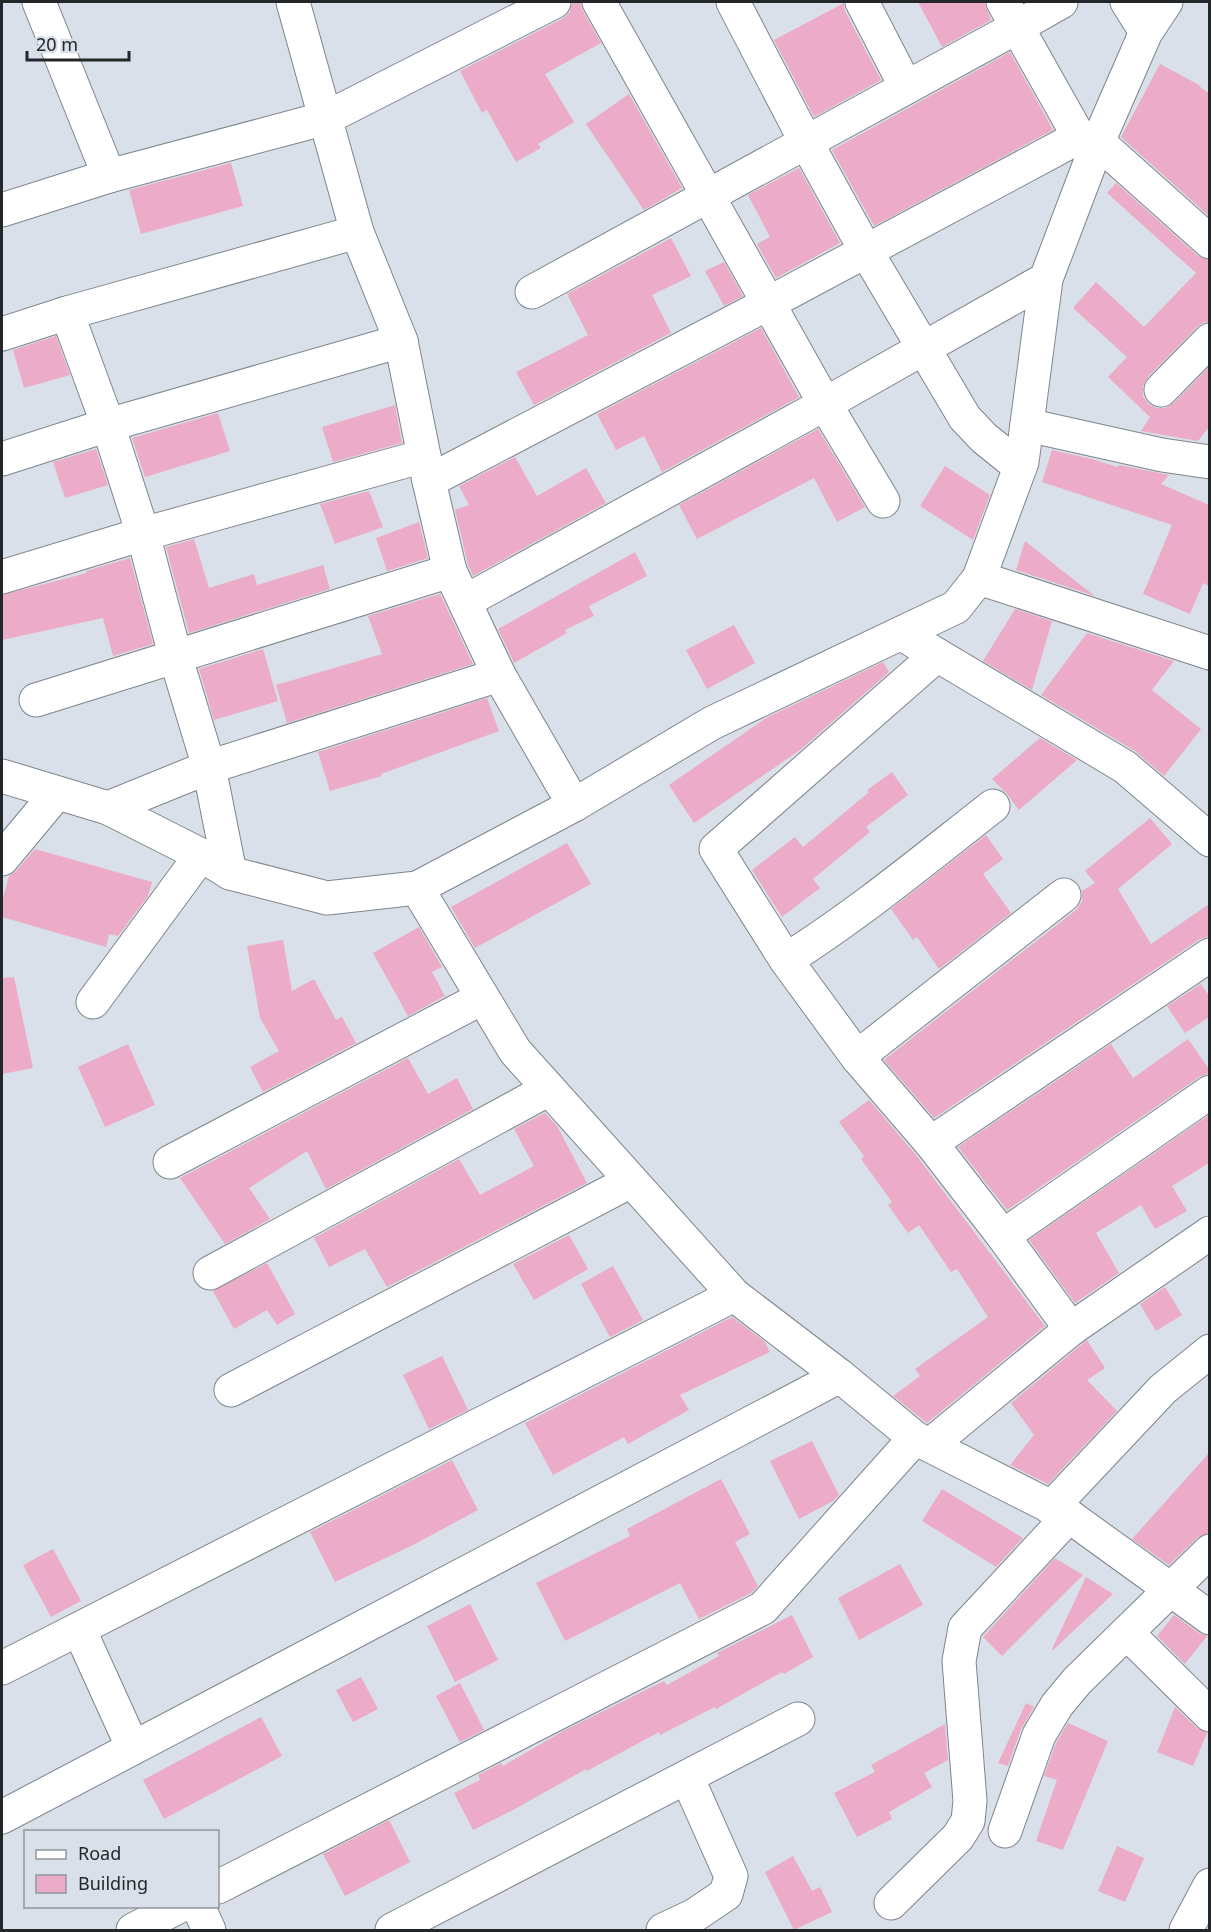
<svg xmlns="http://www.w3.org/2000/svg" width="1211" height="1932" font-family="'Noto Sans',sans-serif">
<rect width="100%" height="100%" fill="#d9e0e9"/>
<g fill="#ecabc7">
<path d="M572,2H580L583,11L601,43L545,74L574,122L538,144L541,148L516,162L487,110L482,113L460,71L562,19L570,12Z"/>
<path d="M918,2H984L991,20L942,47Z"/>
<path d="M844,3L845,11L881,80L814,117L774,40Z"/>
<path d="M1010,52L1053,130L874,226L832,150Z"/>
<path d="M1160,64L1201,86L1200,87L1209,93V216L1121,137Z"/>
<path d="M629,94L682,188L644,210L586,124Z"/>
<path d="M231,163L243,206L141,234L129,190Z"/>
<path d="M799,168L840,243L776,278L757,244L770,237L748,195Z"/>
<path d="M1116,183L1198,256L1209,260V322H1204L1197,327L1148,377L1143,386V396L1148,404L1156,408H1165L1174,403L1209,367V427L1198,441L1141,431L1150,417L1108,377L1127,357L1073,308L1096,282L1144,327L1196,273L1107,193Z"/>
<path d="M671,238L691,276L652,295L671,333L534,405L516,372L588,335L567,294Z"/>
<path d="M724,262L743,296L724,306L705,271Z"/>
<path d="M761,328L799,397L662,472L644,436L616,450L597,414Z"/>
<path d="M56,336L70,375L24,388L13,350Z"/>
<path d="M395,405L402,443L333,462L322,427Z"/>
<path d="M218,413L230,451L145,477L132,438Z"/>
<path d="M818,429L865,507L837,522L814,478L697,539L679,505Z"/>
<path d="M96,449L108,485L65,498L53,462Z"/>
<path d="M1052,450L1092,459L1117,467L1119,465L1169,475L1161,484L1209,505V586L1203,583L1190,614L1143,594L1172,525L1042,482Z"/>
<path d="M515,457L537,496L586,468L606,503L473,576L468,565L455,510L469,505L459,486Z"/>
<path d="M945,466L990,495L973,540L920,506Z"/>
<path d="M369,491L383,527L335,544L320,504Z"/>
<path d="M419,522L428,558L387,571L376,538Z"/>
<path d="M194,539L209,588L254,574L257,585L323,565L330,589L189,633L166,547Z"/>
<path d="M1025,541L1060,569L1095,596L1016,570Z"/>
<path d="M635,552L647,576L589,606L594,616L565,630L567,633L514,663L498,629Z"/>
<path d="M130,558L153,644L113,656L103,618L2,640V595L87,573L86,571Z"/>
<path d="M440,594L473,664L287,723L276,685L382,654L368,616Z"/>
<path d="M1015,609L1052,621L1032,690L983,661Z"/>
<path d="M734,625L755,663L707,689L686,650Z"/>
<path d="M1087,633L1174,661L1152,690L1201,729L1164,776L1135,751L1041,695Z"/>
<path d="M263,649L278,701L214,720L199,669Z"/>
<path d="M883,662L889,672L800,750L694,823L669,785L766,718Z"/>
<path d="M487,698L499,731L381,774L382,776L330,791L318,752Z"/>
<path d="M1040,738L1077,760L1019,810L1007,794L992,779Z"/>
<path d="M892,772L908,795L866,827L870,832L813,879L820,888L782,917L752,870L795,837L803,847L869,792L867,790Z"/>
<path d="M1150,818L1172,844L1118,889L1151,944L1209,904V936L1200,939L934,1118L884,1060L1076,910L1082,901V891L1095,883L1085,871Z"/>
<path d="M986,835L1003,859L983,874L1011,913L939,969L917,937L913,940L891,909Z"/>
<path d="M567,843L591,884L475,948L451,907Z"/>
<path d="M35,849L152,882L148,896L118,936L109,934L106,947L2,917V902L9,876L16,871Z"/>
<path d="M419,927L442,967L432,972L445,996L408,1016L373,953Z"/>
<path d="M283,940L292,991L314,979L336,1020L342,1017L356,1043L263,1092L250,1067L279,1051L260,1018L247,946Z"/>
<path d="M14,977L33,1068L2,1074V978Z"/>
<path d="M1201,984L1209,996V1017L1185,1033L1167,1006Z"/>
<path d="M1188,1039L1209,1069V1073L1199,1077L1007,1210L958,1147L1111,1044L1133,1078Z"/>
<path d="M128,1044L155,1105L105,1127L78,1067Z"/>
<path d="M408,1058L428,1094L457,1078L473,1109L326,1189L307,1151L249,1188L270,1219L225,1244L180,1178Z"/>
<path d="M869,1100L916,1155L1045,1326L927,1423L893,1396L920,1376L915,1369L988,1317L957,1269L951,1272L919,1225L908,1233L888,1205L892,1202L861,1159L864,1156L839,1122Z"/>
<path d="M545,1113L557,1126L587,1183L387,1287L365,1249L329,1267L314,1238L459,1159L480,1195L534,1166L514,1129Z"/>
<path d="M1209,1115V1163L1172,1186L1187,1211L1155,1229L1141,1205L1096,1233L1119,1273L1075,1303L1029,1240Z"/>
<path d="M569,1235L588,1269L534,1300L513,1264Z"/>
<path d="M267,1263L295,1314L277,1325L267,1310L234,1329L213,1291Z"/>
<path d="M613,1266L643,1320L610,1337L581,1284Z"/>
<path d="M1165,1287L1182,1315L1156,1331L1140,1304Z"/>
<path d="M732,1317L765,1342L770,1352L680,1395L689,1410L628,1444L624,1437L553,1475L525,1423Z"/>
<path d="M1087,1340L1105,1368L1087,1380L1117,1411L1048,1484L1010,1465L1034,1435L1011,1403Z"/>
<path d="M442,1356L468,1410L429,1429L403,1375Z"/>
<path d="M812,1441L839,1495L833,1501L799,1519L770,1461Z"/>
<path d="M1209,1453V1533L1197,1538L1169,1565L1132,1539Z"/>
<path d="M452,1460L478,1510L413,1545L335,1582L310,1532Z"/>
<path d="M721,1479L750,1534L735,1542L758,1586L751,1593L699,1619L680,1583L565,1641L536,1583L630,1536L627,1529Z"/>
<path d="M942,1489L1023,1538L996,1567L922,1521Z"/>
<path d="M53,1549L81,1601L51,1617L23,1565Z"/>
<path d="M1055,1558L1083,1575L1002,1656L983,1637Z"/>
<path d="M900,1564L923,1605L859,1640L838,1598Z"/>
<path d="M1086,1577L1113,1594L1053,1650L1052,1649Z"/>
<path d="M470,1604L498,1660L455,1682L427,1626Z"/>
<path d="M792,1615L813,1657L784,1674L782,1672L716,1709L715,1707L660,1735L659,1732L587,1771L586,1769L513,1810L473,1830L454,1793L480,1780L478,1775L501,1763L503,1766L565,1730L664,1681L667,1685L719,1656L717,1653Z"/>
<path d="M1174,1615L1199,1633L1207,1636L1185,1664L1157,1636Z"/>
<path d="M361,1677L378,1709L353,1722L336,1690Z"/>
<path d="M460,1683L484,1730L460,1742L436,1696Z"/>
<path d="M1026,1703L1034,1707L1021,1729L1008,1766L998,1763Z"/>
<path d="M1175,1707L1197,1728L1207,1733L1193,1766L1157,1752Z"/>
<path d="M261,1717L282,1756L164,1819L143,1780Z"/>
<path d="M1068,1723L1108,1741L1063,1850L1036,1841L1057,1780L1044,1776L1056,1743Z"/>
<path d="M945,1724L948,1760L924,1773L932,1787L889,1812L892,1819L857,1837L834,1793L875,1772L871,1765Z"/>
<path d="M389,1820L410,1862L345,1896L323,1854Z"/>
<path d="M1117,1846L1144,1858L1125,1902L1098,1891Z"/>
<path d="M793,1856L812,1891L820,1887L832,1912L794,1930L765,1872Z"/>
</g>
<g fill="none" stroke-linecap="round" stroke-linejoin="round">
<defs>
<g id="street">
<path d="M39,2L109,176"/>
<path d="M293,2L357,232L401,341L429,481L450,571L499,675L574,805"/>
<path d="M599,2L825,404L883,501"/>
<path d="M733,2L806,142L866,251L965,418L984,438L1020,467"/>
<path d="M862,2L906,87"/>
<path d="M1003,2L1079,137L1098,142L1210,242"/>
<path d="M1127,2L1146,32"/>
<path d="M2,210L109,176L326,118L554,2"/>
<path d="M532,292L1017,27L1061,2"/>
<path d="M67,313L108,425L143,534L175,655L209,767L230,873"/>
<path d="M2,334L67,313L357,232"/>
<path d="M1161,390L1210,340"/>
<path d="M1027,425L1162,455L1210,462"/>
<path d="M2,459L108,425L401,341"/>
<path d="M429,481L769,303L1079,137"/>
<path d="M2,577L143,534L424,456"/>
<path d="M979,578L1210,653"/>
<path d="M466,601L825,404L1046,279"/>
<path d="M937,655L716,849L786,960L857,1057L931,1143L1003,1236L1071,1329"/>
<path d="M36,700L450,571"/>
<path d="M108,808L209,767L499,675"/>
<path d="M2,859L57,793"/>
<path d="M417,888L515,1051L734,1295L840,1376L915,1438L1069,1516L1210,1618"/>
<path d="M786,960C859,914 925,859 993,806"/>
<path d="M93,1002L201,855"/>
<path d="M857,1057L1064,895"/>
<path d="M931,1143L1210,955"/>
<path d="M170,1162L482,998"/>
<path d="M1003,1236L1210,1092"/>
<path d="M210,1273L549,1089"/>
<path d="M231,1390L631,1181"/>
<path d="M930,1445L1071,1329L1210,1233"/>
<path d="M1051,1508L1163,1389L1210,1351"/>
<path d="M79,1629L133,1748"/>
<path d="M1127,1633L1210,1715"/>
<path d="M2,1668L734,1295"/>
<path d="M2,1817L840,1376"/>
<path d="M1005,1831L1039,1735L1057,1705L1077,1681L1210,1551"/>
<path d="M218,1887L763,1608L915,1438"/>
<path d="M891,1903L958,1837L968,1821L970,1801L959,1661L965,1628L1069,1516"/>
<path d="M198,1906L209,1930"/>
<path d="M133,1930L180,1906"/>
<path d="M392,1930L798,1719"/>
<path d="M663,1930L695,1915L726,1894L731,1876L687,1777"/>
<path d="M1186,1930L1210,1885"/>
</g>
<g id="secondary">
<path d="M902,634L1125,767L1210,840"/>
<path d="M2,776L108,808L201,855L230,873L327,898L417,888L574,805L712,723L956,607L979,578L1022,462L1046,279L1098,142L1146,32L1166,2"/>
</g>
</defs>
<use href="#street" stroke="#7e858d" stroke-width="35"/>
<use href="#secondary" stroke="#7e858d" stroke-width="35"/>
<use href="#street" stroke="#fff" stroke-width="33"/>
<use href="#secondary" stroke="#fff" stroke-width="33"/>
</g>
<rect width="1211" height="1932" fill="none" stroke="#24272a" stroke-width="6"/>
<rect x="24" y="1830" width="195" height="78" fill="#d9e0e9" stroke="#91969d" stroke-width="1.5"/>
<rect x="36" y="1850" width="30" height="9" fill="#ffffff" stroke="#91969d" stroke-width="1.5"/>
<text x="78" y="1860" font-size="18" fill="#24272a">Road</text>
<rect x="36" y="1875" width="30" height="18" fill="#ecabc7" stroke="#91969d" stroke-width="1.5"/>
<text x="78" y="1890" font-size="18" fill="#24272a">Building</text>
<path d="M27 51v9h102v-9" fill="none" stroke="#24272a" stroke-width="3"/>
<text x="36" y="51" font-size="18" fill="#24272a" stroke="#d9e0e9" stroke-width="4.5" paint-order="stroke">20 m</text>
</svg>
